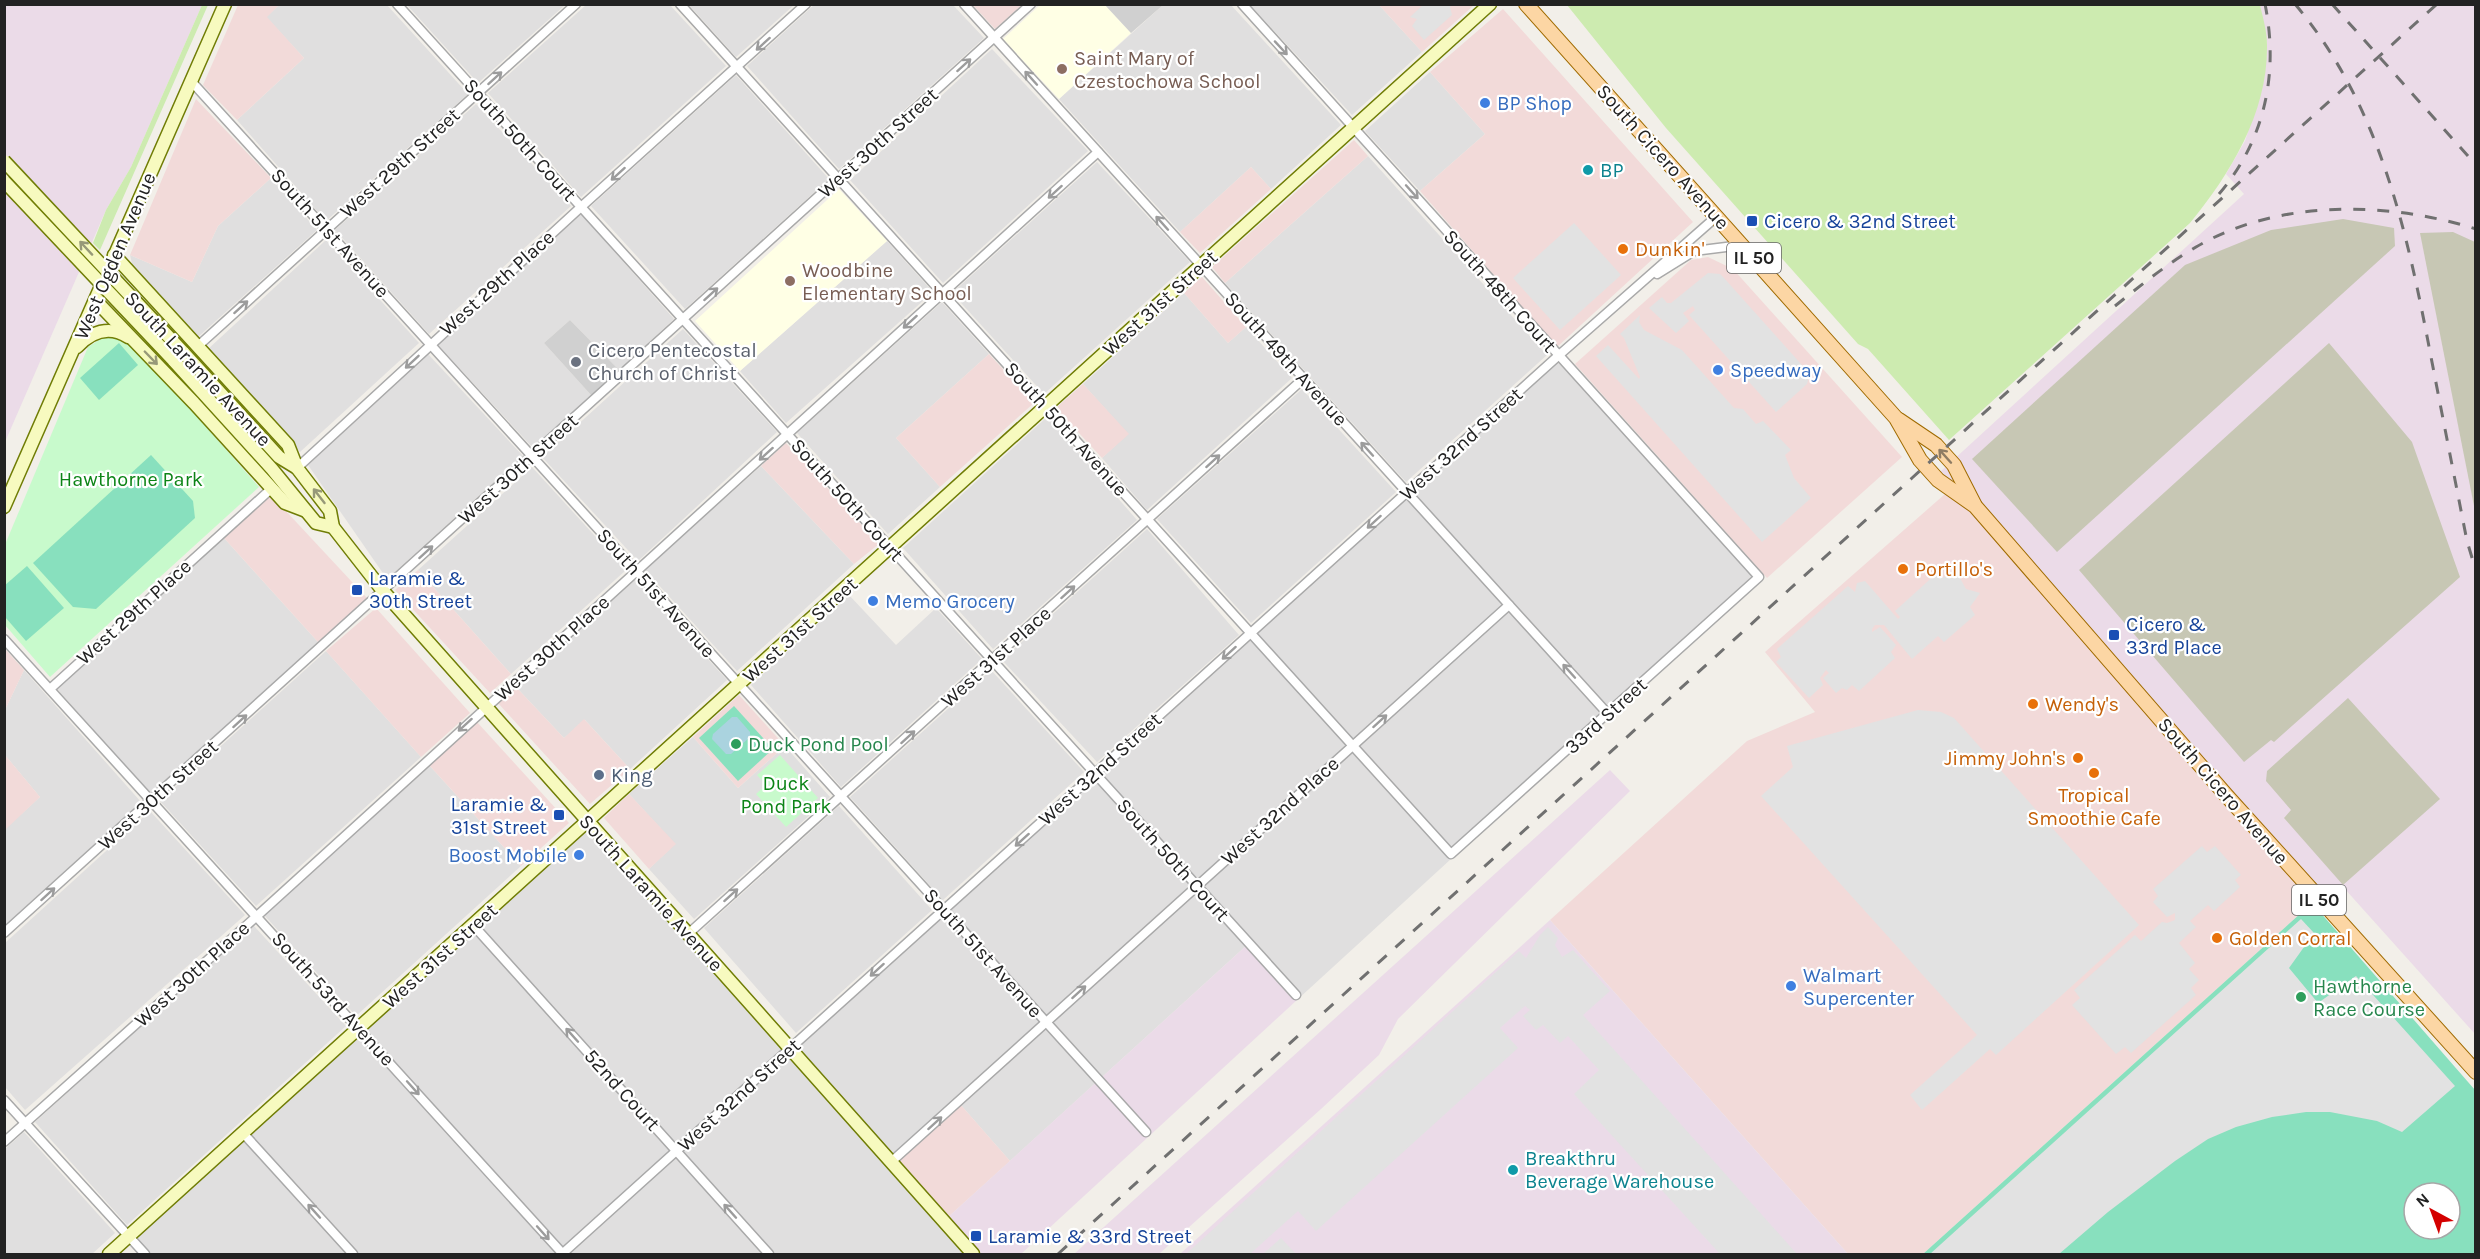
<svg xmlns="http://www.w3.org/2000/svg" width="2480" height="1259" font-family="Karla,sans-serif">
<rect width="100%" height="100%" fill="#f2efe9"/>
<g fill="#e0dfdf">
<path d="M815,4L953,5L984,38L839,169L747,66Z"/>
<path d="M279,5H387L468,94L326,221L237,120L304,58L266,17Z"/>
<path d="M407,5H565L478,83Z"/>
<path d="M586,5H670L726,66L581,197L488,93Z"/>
<path d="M689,5H794L736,57Z"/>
<path d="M1163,5H1231L1341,125L1271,189L1251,167L1180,232L1059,99Z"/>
<path d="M1250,5H1379L1422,52L1352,115Z"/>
<path d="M992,49L1088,151L943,283L850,180Z"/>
<path d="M1430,72L1485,134L1420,191L1365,131Z"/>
<path d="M736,75L829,179L685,309L591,206Z"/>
<path d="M476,104L571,206L429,334L335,230Z"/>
<path d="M1368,156L1547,355L1406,482L1225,283Z"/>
<path d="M1097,162L1190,262L1044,394L952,293Z"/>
<path d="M271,178L317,230L198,337L133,268L130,255L192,282L218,226Z"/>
<path d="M581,214L674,319L619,370L570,320L544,343L591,395L533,448L437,344Z"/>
<path d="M326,240L419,343L300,452L207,350Z"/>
<path d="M887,241L933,292L786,423L740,371Z"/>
<path d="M1184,293L1228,343L1246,327L1292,378L1147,510L1102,458L1128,434L1083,384Z"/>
<path d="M942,302L989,354L896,438L940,487L888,534L797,433Z"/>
<path d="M683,329L777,432L638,561L542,457Z"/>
<path d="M428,354L523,456L387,579L308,465Z"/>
<path d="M1557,361L1755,577L1447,854L1451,859L1297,1000L1247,945L1010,1161L960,1104L895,1162L794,1049Z"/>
<path d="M1302,389L1396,492L1251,623L1157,519Z"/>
<path d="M1047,417L1137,520L993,649L903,548Z"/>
<path d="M761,466L854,564L737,671L645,570Z"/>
<path d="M532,467L626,570L511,674L418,570Z"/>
<path d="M1147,529L1239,635L1097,762L1002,660Z"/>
<path d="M224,538L318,642L151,794L57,689Z"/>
<path d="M635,580L727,680L630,769L585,720L564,738L516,687Z"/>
<path d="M849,595L896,645L936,608L982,659L841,787L751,685Z"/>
<path d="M326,651L421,757L256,906L160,801Z"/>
<path d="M24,670L141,802L5,925L4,830L40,797L5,755V710Z"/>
<path d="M991,670L1084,772L943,900L850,797Z"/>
<path d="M693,737L738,788L785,746L830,797L694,919L649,869L675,844L629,794Z"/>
<path d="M429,765L521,866L356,1016L264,915Z"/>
<path d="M839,806L932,910L796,1033L704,928Z"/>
<path d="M150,811L245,915L25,1110L5,1087V943Z"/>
<path d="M588,826L786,1048L558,1254H149L132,1236Z"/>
<path d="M253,925L346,1026L127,1225L35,1122Z"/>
<path d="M790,1053L970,1254H566Z"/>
<path d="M24,1132L115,1233L92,1254H5V1149Z"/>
</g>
<g fill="#f2dad9">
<path d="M238,5H279L267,17L304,58L237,120L203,85Z"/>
<path d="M973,5H1022L995,29Z"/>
<path d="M1379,5H1474L1422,52Z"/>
<path d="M1503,9L1693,222L1557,347L1420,191L1485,134L1430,72Z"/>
<path d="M196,99L271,178L218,226L192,282L130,255Z"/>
<path d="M1354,140L1368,156L1225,283L1212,267Z"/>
<path d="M1251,167L1271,189L1200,253L1180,232Z"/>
<path d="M1708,257L1733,269L1902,457L1767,578L1575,364L1691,260Z"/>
<path d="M1202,277L1246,327L1228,343L1184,293Z"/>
<path d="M989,354L1034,403L940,487L896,438Z"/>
<path d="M1083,384L1129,434L1102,458L1056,408Z"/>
<path d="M786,443L879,544L854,564L761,466Z"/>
<path d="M1953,487L2312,903L1923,1254H1848L1550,920L1747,741L1815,712L1765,652Z"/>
<path d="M271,495L367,598L318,642L224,538Z"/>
<path d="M418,570L511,674L490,693L395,590Z"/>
<path d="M376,608L470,713L421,757L326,651Z"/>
<path d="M5,649L24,670L5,710Z"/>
<path d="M516,687L564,738L584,719L630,769L590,804L498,703Z"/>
<path d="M739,695L785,746L738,788L693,737Z"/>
<path d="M477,722L569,823L521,866L429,765Z"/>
<path d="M5,755L40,797L5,830H4Z"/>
<path d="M629,794L676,844L649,869L604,818Z"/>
<path d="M960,1104L1010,1161L946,1219L895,1162Z"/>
</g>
<g fill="#ebdbe8">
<path d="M5,5H202L131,167L106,210L5,442Z"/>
<path d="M2260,5H2475V1034L2344,888L2312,903L1940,472L2244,194L2226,174L2245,141L2263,84L2267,45Z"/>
<path d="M1610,770L1630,791L1398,1019L1379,1055L1321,1109L1159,1254H1074Z"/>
<path d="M1550,920L1848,1254H1180Z"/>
<path d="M1247,945L1297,1000L1021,1254H979L946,1219Z"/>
</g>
<g fill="#ffffe5">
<path d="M1041,4L1105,5L1131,33L1059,99L1003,39Z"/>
<path d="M839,189L887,241L740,371L695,321Z"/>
</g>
<g fill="#d0d0d0">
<path d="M1105,5H1163L1131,33Z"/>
<path d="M570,320L619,370L591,395L544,343Z"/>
</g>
<g fill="#c7c7b4">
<path d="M2343,219L2394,228L2395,246L2057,552L1972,459L2185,265L2271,230Z"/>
<path d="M2453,232L2475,242V511L2420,233Z"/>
<path d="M2329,343L2412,442L2460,577L2274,742L2271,740L2244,762L2079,570Z"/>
<path d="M2348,698L2440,799L2343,885L2284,818L2291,810L2266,781L2267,771Z"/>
</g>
<g fill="#cdebb0">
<path d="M202,5H208L100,250L93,243L106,210L131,167Z"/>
<path d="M1567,5H2260C2263,18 2267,31 2267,45C2268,112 2231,173 2190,223L1949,440L1868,349L1858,344L1666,128Z"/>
</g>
<g fill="#c8facc">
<path d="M117,334L140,352L259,487L50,677L5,625L4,547L88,347L102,338Z"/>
<path d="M780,755L818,798L786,827L756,794L766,785L757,775Z"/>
</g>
<g fill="#88e0be" fill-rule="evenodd">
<path d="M119,343L138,365L99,400L80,378Z"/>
<path d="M151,455L193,501L195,518L96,609L73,607L33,563Z"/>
<path d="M27,566L64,608L26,641L5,617L4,586Z"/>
<path d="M734,706L773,749L738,781L699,738Z"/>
<path d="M2312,903L2475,1090V1254H1923ZM2414,1193H2450V1229H2414Z"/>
</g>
<g fill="#e2e2e2">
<path d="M1424,4L1452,5L1450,7L1452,15L1424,40L1412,26L1417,19L1410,17Z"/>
<path d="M1574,223L1621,275L1560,330L1513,278Z"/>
<path d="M1708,273L1720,274L1724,278L1810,374L1807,384L1776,412L1689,315L1695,310L1693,306L1683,313L1689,321L1676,333L1649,308L1662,297L1667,303H1671Z"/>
<path d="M1640,315L1639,322L1644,330L1682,350L1734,408L1743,409L1756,424L1763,421L1791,450L1785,455L1794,478L1811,498L1762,542L1596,356L1608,345L1639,379L1640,377L1624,338L1620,334Z"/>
<path d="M1955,569L1966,589L1980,593L1970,607L1975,615L1944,642L1938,636L1912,659L1884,625H1875L1872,629V632L1880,627L1896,645L1891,652L1895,658L1859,691L1852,685L1847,690L1842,688L1836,693L1823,678L1829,673L1826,670L1820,678L1823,685L1809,698L1776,662L1781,657L1777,649L1848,586L1855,592L1857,583L1865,581L1898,619L1900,617L1895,611L1938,572L1943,578Z"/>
<path d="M1918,710L1941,712L1954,718L2139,925L1996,1055L1990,1049L1922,1110L1910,1095L1977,1035L1761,796L1793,767L1787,746Z"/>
<path d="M2202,846L2207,852L2215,846L2241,875L2235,880L2240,887L2214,911L2208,905L2190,921L2196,927L2179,943L2195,963L2189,969L2199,980L2191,988L2196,995L2131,1053L2125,1047L2116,1054L2072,1005L2080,998L2074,990L2135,935L2141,941L2162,922L2167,923L2175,920V913L2167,917L2153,902L2158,896L2153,889Z"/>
<path d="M2301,919L2314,933L2289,968L2318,1003L2356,976L2455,1086L2402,1132L2377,1121L2330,1112H2306L2272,1117L2236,1127L2208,1139L2175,1161L2108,1212L2059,1254H1930Z"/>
<path d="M1548,927L1558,938L1555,945L1562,957L1573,950L1610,991L1583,1015L1797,1254H1720L1574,1094L1599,1070L1568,1036L1560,1043L1543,1025L1536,1030L1523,1016L1530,1010L1525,1006L1500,1028L1518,1048L1316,1231L1298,1211L1250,1254H1186L1519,951L1526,958L1540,935Z"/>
<path d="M1281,1238L1296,1254H1263Z"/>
</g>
<path fill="#aad3df" d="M732,717H737L750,732V737L731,754H726L712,739L713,734Z"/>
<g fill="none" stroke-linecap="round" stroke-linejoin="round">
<defs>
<g id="street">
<path d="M397,4L1296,995"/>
<path d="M680,4L1451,854L1759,577L1242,4"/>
<path d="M964,4L1608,714"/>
<path d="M191,81L1146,1132"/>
<path d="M1657,274L1694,251L1742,245"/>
<path d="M198,346L576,4"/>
<path d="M297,468L581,207L806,4"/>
<path d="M4,639L563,1254"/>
<path d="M50,689L272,488"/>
<path d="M474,926L769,1254"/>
<path d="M4,933L1031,4"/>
<path d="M688,934L1303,379"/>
<path d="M4,1100L145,1254"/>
<path d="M243,1133L353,1254"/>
<path d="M4,1142L257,916L1098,152"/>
<path d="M891,1162L1509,605"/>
<path d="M562,1254L1558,356L1716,217"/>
</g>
<g id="secondary">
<path d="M114,255L288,445L297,468"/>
<path d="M96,301L194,403L285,503L306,511"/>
<path d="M77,347C91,332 109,325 128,337"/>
<path d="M183,352L279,457L297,468L330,511L333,527L383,591L973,1254"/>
<path d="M173,360L272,469L316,523L333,527"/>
<path d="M4,507L225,4"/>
<path d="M109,1254L1490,4"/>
</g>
<g id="primary">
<path d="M1526,4L1896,418L1920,460L1938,480L1975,506L2226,795L2476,1072"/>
<path d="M1899,420L1936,445L1954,465L1974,504"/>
</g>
</defs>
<use href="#street" stroke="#a9a9a9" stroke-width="11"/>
<use href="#secondary" stroke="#707d05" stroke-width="15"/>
<use href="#primary" stroke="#a06b00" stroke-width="16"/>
<use href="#street" stroke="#fff" stroke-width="8"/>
<use href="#secondary" stroke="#f7fabf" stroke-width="12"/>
<use href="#primary" stroke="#fcd6a4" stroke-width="14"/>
<g stroke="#707070" stroke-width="3" stroke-dasharray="12 12" stroke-linecap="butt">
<path d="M2295,4C2380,105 2407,231 2431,357C2443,419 2455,480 2467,541L2476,571"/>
<path d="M2332,4L2476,165"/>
<path d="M2219,194C2265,140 2279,73 2265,4"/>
<path d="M2115,306C2141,285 2167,264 2196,247C2278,199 2387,201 2476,229"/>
<path d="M1058,1254L1912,478L2437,4"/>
</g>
<defs>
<g id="secondary-bridge">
<path d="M4,161L183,352"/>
<path d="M4,181L173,360"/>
</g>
</defs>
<use href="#secondary-bridge" stroke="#707d05" stroke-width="15" stroke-linecap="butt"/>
<use href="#secondary-bridge" stroke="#f7fabf" stroke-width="12"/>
</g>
<defs><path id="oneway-shaft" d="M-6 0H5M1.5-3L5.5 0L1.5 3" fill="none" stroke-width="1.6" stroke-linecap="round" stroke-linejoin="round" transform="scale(1.5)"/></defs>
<g stroke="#9c9c9c">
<use href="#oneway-shaft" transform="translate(763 44) rotate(138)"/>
<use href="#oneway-shaft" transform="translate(1281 48) rotate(47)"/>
<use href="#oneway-shaft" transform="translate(964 65) rotate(-42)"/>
<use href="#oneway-shaft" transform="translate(495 78) rotate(-42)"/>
<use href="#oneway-shaft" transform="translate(1031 78) rotate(-132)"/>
<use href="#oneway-shaft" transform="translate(618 174) rotate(138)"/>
<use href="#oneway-shaft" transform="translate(1055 192) rotate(138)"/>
<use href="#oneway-shaft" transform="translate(1412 192) rotate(48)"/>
<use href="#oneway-shaft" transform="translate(1162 223) rotate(-132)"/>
<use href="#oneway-shaft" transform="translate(711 294) rotate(-42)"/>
<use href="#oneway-shaft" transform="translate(241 307) rotate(-42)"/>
<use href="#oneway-shaft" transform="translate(910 322) rotate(138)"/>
<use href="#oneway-shaft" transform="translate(412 362) rotate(137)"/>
<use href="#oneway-shaft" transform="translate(1367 449) rotate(-132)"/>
<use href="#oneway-shaft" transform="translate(766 454) rotate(138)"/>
<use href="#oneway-shaft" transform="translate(1213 461) rotate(-42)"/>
<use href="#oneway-shaft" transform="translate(1374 522) rotate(138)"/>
<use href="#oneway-shaft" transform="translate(426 552) rotate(-42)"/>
<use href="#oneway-shaft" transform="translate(1068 592) rotate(-42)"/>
<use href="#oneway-shaft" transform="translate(1229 653) rotate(138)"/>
<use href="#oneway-shaft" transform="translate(1569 671) rotate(-132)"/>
<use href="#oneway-shaft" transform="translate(240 721) rotate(-42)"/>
<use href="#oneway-shaft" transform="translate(1380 721) rotate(-42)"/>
<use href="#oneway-shaft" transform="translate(465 725) rotate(138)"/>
<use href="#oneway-shaft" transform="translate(908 737) rotate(-42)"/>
<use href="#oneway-shaft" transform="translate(1022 840) rotate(138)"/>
<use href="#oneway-shaft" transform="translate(48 894) rotate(-42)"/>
<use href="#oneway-shaft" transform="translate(731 895) rotate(-42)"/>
<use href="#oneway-shaft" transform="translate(877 970) rotate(138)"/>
<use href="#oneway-shaft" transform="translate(1079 992) rotate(-42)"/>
<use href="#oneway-shaft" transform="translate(572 1035) rotate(-132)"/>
<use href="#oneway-shaft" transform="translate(413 1088) rotate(48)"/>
<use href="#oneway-shaft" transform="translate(935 1123) rotate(-42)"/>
<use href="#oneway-shaft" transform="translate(314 1211) rotate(-132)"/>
<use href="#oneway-shaft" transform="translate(730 1211) rotate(-132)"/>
<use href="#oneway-shaft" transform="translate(543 1233) rotate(48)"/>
</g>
<g stroke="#979978">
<use href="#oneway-shaft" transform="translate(86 248) rotate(-133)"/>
<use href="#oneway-shaft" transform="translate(151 358) rotate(46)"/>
<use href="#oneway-shaft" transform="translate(319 496) rotate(-128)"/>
</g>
<use stroke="#8f7c63" href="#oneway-shaft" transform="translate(1945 456) rotate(-132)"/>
<g fill="#8d6e63" stroke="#fff" stroke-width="2">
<circle cx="1062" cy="69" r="6"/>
<circle cx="790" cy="281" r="6"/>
</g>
<g fill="#3f7fe0" stroke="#fff" stroke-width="2">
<circle cx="1485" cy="103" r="6"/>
<circle cx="1718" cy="370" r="6"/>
<circle cx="873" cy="601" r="6"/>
<circle cx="579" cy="855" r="6"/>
<circle cx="1791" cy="986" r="6"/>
</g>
<g fill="#0f9aa8" stroke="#fff" stroke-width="2">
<circle cx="1588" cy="170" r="6"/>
<circle cx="1513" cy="1170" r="6"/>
</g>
<g fill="#1a4fb4" stroke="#fff" stroke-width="2">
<rect x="1746" y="215" width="12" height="12" rx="3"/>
<rect x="351" y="584" width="12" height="12" rx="3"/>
<rect x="2108" y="629" width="12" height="12" rx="3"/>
<rect x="553" y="809" width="12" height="12" rx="3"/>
<rect x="970" y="1230" width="12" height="12" rx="3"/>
</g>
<g fill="#e8710a" stroke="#fff" stroke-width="2">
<circle cx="1623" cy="249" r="6"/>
<circle cx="1903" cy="569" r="6"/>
<circle cx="2033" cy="704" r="6"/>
<circle cx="2078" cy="758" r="6"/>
<circle cx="2094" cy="773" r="6"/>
<circle cx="2217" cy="938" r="6"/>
</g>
<circle fill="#6b7280" stroke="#fff" stroke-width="2" cx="576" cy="362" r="6"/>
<g fill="#2e9e5b" stroke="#fff" stroke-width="2">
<circle cx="736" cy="744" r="6"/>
<circle cx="2301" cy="997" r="6"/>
</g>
<circle fill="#5c6f8a" stroke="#fff" stroke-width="2" cx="599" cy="775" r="6"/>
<g text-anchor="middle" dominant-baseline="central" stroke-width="4.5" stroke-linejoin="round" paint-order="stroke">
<g fill="#fff" stroke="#646464" stroke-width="1.5">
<rect x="1727" y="243" width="54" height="30" rx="4.5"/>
<rect x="2292" y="885" width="54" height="30" rx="4.5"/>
</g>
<g font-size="18" font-weight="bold" fill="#222">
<text x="1754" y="258">IL 50</text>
<text x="2319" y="900">IL 50</text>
</g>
<g font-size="20" fill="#785e54" stroke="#fff" text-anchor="start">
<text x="1074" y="58">Saint Mary of<tspan x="1074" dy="23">Czestochowa School</tspan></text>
<text x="802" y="270">Woodbine<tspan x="802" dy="23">Elementary School</tspan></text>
</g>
<g font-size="20" fill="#366cbe" stroke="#fff" text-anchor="start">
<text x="1497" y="103">BP Shop</text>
<text x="1730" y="370">Speedway</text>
<text x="885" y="601">Memo Grocery</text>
<text x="567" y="855" text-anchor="end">Boost Mobile</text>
<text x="1803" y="975">Walmart<tspan x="1803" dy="23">Supercenter</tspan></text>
</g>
<g font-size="20" fill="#222" stroke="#fff">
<text transform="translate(520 140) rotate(48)">South 50th Court</text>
<text transform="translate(878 143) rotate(-42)">West 30th Street</text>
<text transform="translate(1663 157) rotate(48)">South Cicero Avenue</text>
<text transform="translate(400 163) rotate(-42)">West 29th Street</text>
<text transform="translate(330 233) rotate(48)">South 51st Avenue</text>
<text transform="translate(115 256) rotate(-67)">West Ogden Avenue</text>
<text transform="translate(497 283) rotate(-42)">West 29th Place</text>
<text transform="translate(1500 291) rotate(48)">South 48th Court</text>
<text transform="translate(1160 303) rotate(-42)">West 31st Street</text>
<text transform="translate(1286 359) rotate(48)">South 49th Avenue</text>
<text transform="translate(198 369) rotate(47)">South Laramie Avenue</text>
<text transform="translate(1066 429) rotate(48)">South 50th Avenue</text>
<text transform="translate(1461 444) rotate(-42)">West 32nd Street</text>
<text transform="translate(518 469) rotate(-42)">West 30th Street</text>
<text transform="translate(847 500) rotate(48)">South 50th Court</text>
<text transform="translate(656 593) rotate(48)">South 51st Avenue</text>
<text transform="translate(134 612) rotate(-42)">West 29th Place</text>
<text transform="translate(800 630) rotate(-42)">West 31st Street</text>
<text transform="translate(552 648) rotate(-42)">West 30th Place</text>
<text transform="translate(996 657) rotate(-42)">West 31st Place</text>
<text transform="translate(1606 716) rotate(-42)">33rd Street</text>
<text transform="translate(1100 769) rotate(-42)">West 32nd Street</text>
<text transform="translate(2223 791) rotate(49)">South Cicero Avenue</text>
<text transform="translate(158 795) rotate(-42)">West 30th Street</text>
<text transform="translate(1280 811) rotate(-42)">West 32nd Place</text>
<text transform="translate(1173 860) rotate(48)">South 50th Court</text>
<text transform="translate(651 893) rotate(48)">South Laramie Avenue</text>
<text transform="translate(983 953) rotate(48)">South 51st Avenue</text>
<text transform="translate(440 956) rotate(-42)">West 31st Street</text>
<text transform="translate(192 974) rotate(-42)">West 30th Place</text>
<text transform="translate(333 999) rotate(48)">South 53rd Avenue</text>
<text transform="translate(622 1090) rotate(48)">52nd Court</text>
<text transform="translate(739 1095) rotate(-42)">West 32nd Street</text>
</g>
<g font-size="20" fill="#0d838f" stroke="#fff" text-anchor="start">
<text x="1600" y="170">BP</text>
<text x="1525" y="1158">Breakthru<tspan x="1525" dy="23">Beverage Warehouse</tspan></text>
</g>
<g font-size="20" fill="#164399" stroke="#fff" text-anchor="start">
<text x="1764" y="221">Cicero &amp; 32nd Street</text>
<text x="369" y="578">Laramie &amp;<tspan x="369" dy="23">30th Street</tspan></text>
<text x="2126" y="624">Cicero &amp;<tspan x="2126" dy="23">33rd Place</tspan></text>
<text x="547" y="804" text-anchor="end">Laramie &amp;<tspan x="547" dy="23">31st Street</tspan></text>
<text x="988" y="1236">Laramie &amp; 33rd Street</text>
</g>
<g font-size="20" fill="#c56008" stroke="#fff" text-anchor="start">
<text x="1635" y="249">Dunkin'</text>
<text x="1915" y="569">Portillo's</text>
<text x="2045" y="704">Wendy's</text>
<text x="2066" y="758" text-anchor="end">Jimmy John's</text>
<text x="2094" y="795" text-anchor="middle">Tropical<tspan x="2094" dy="23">Smoothie Cafe</tspan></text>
<text x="2229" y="938">Golden Corral</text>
</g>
<g font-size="20" fill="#5b616d" stroke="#fff" text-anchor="start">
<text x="588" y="350">Cicero Pentecostal<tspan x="588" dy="23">Church of Christ</tspan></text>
</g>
<g font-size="20" fill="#0c8416" stroke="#fff">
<text x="131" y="479">Hawthorne Park</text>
<text x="786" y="783">Duck<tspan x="786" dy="23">Pond Park</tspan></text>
</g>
<g font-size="20" fill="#27864d" stroke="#fff" text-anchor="start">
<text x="748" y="744">Duck Pond Pool</text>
<text x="2313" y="986">Hawthorne<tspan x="2313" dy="23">Race Course</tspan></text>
</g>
<g font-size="20" fill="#4e5e75" stroke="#fff" text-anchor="start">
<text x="611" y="775">King</text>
</g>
</g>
<rect width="2480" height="1259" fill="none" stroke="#222222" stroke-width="12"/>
<g transform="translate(2432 1211) rotate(319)"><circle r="28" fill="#ffffff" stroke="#a7a7a7" stroke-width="1.5"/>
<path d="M0-4.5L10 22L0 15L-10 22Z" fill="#d40000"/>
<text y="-9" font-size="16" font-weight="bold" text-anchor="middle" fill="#222222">N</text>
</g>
</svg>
